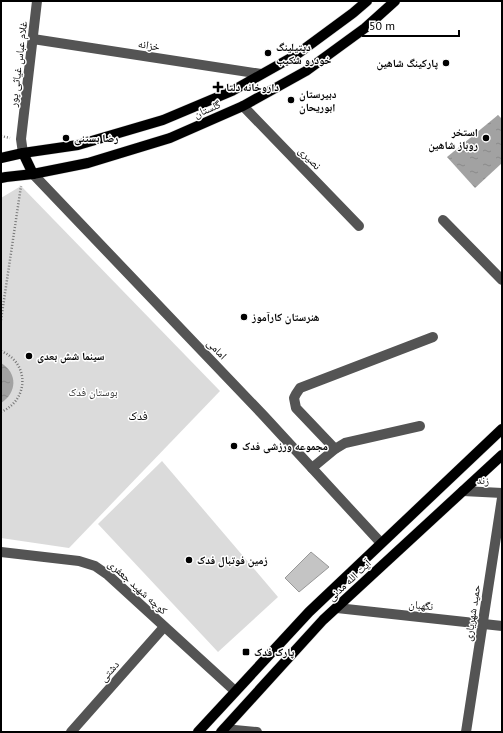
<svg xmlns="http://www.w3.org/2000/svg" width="503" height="733" font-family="'PT Sans','Noto Naskh Arabic',sans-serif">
<defs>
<pattern id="water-ripples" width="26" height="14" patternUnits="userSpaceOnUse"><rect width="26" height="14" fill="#a2a2a2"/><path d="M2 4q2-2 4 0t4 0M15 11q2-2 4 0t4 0" fill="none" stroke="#8a8a8a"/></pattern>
</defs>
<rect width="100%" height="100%" fill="#fff"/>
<g fill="#dbdbdb">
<path d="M21,186L220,391L69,548L1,538V198Z"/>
<path d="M162,461L278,597L218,652L98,524Z"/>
</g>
<g fill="url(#water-ripples)">
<path d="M498,115L502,119V163L475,188L447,157Z"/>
<path d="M1,363C18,373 17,393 1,403Z"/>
</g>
<path fill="#c4c4c4" stroke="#989898" d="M311,552L329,567L299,592L285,578Z"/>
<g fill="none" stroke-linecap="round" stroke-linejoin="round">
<defs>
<g id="major">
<path d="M23,153L33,174"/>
<path d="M1,158L23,153L78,145L163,120L232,91L296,55L353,13L367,1"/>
<path d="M1,178L6,177L33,174L88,163L170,138L243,106L306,71L365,28L395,1"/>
<path d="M198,732L309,612L502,429"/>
<path d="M221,732L323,620L502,455"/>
</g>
</defs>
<use href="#major" stroke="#dbdbdb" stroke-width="11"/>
<g stroke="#767676" stroke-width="2.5" stroke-dasharray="1 2" stroke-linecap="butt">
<path d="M1,136L10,138"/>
<path d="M1,320L21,186"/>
<path d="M1,351C30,363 29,400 1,412"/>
</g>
<g stroke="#545454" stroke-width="10">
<path d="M33,39L261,74"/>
<path d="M243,106L359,226"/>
<path d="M23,153L21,139L37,1"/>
<path d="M33,174L264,416L381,543"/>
<path d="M443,220L502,280"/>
<path d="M335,449L296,408L294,398L296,394L300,388L433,337"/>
<path d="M312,468L335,449L345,443L420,426"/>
<path d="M463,491L502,493"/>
<path d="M1,552L79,561L95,566L108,575L235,691"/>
<path d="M337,608L502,626"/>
<path d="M224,729L257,732"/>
<path d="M71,732L164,627"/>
<path d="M466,732L502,498"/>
</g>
<use href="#major" stroke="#000" stroke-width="10"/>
</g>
<g fill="#000" stroke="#fff" stroke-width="1.5">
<circle cx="268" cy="53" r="4"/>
<circle cx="446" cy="63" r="4"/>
<path d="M216 81h4v4h4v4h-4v4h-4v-4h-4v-4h4z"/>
<circle cx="291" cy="100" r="4"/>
<circle cx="66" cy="138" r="4"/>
<circle cx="486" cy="138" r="4"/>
<circle cx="244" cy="317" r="4"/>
<circle cx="29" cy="356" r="4"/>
<circle cx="234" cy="446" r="4"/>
<circle cx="189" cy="560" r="4"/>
<rect x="242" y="648" width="8" height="8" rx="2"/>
</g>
<g text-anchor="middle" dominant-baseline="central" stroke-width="3" stroke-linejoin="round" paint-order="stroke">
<g font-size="11" fill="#000" stroke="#fff">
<text transform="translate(149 45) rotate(9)">خزانه</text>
<text transform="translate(18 64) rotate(-83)">غلام عباس غیاثی ‌پور</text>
<text transform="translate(207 109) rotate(-23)">گلستان</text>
<text transform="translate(310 158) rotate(46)">نصیری</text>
<text transform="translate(217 349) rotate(46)">امامی</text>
<text transform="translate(483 480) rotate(4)">زند</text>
<text transform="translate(349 580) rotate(-43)">آیت الله مدنی</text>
<text transform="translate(138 587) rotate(42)">کوچه شهید جعفری</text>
<text transform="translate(421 605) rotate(6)">نگهبان</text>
<text transform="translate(472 613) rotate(-81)">حمید شهریاری</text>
<text transform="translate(109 671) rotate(-49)">دشتی</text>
</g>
<g font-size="11" font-weight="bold" fill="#000" stroke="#fff" text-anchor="start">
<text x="276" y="47">دیتیلینگ<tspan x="276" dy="13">خودرو شکیب</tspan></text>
<text x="438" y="63" text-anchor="end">پارکینگ شاهین</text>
<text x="226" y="87">داروخانه دلتا</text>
<text x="299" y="94">دبیرستان<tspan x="299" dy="13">ابوریحان</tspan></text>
<text x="478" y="132" text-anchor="end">استخر<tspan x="478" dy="13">روباز شاهین</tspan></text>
<text x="74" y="138">رضا بستنی</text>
<text x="252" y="317">هنرستان کارآموز</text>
<text x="37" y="356">سینما شش بعدی</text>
<text x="242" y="446">مجموعه ورزشی فدک</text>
<text x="197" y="560">زمین فوتبال فدک</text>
<text x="254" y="652">پارک فدک</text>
</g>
<g font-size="11" fill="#323232" stroke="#fff">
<text x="93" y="392">بوستان فدک</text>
</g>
<g font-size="12" fill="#000" stroke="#fff">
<text x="138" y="415">فدک</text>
</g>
</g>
<rect width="503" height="733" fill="none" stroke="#000000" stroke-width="4"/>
<path d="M363 30v6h96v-6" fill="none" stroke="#000000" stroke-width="2"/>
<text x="369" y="30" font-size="12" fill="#000000" stroke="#ffffff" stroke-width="3" paint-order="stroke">50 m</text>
</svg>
